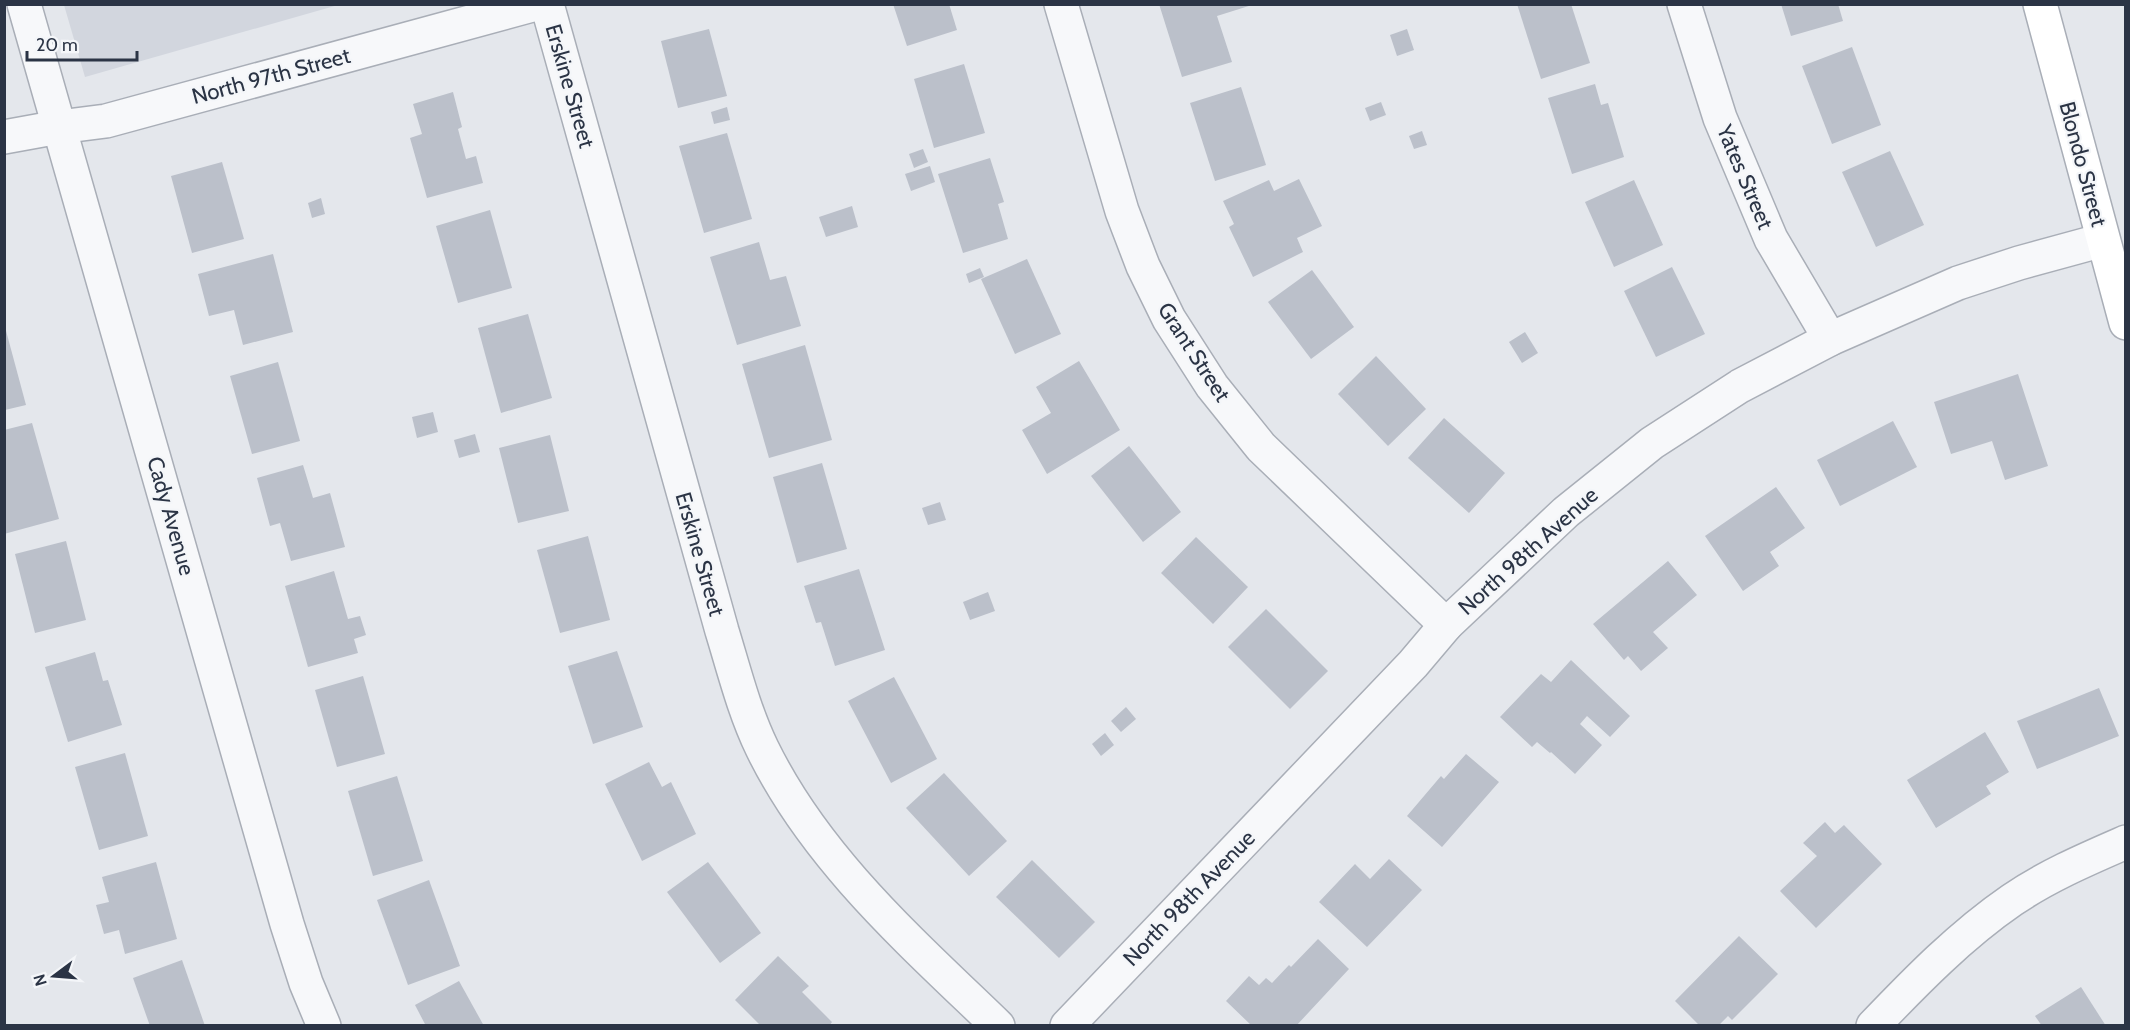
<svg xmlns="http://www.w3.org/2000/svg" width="2130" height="1030" font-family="Cabin,sans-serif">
<rect width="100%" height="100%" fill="#e4e7ec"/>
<path fill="#d2d6de" d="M64,5V4L338,5L85,77Z"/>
<g fill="#bbc0ca">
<path d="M893,4H949L957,30L907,46Z"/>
<path d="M1159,4H1252V5L1217,16L1232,62L1182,77Z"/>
<path d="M1517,4H1571L1590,63L1541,79Z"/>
<path d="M1781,4H1838L1843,21L1791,36Z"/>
<path d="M709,29L727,96L678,108L661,41Z"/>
<path d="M1407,29L1414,50L1397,56L1390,35Z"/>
<path d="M1852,47L1881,125L1832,144L1802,66Z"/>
<path d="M964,64L985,133L934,148L914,79Z"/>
<path d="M1595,84L1601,105L1608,103L1624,157L1572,174L1548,98Z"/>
<path d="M1241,87L1266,165L1215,181L1190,103Z"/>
<path d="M453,92L462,127L458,129L466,159L476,156L483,183L427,198L410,138L422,134L413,104Z"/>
<path d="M1381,102L1386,115L1370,121L1365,108Z"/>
<path d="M727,107L730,120L714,124L711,112Z"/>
<path d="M1422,131L1427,145L1414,149L1409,136Z"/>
<path d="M727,133L752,219L704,233L679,146Z"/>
<path d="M923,149L928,162L914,168L909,154Z"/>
<path d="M1890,151L1924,225L1876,247L1842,172Z"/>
<path d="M990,158L1004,202L998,204L1008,239L963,253L938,174Z"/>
<path d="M222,162L244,239L192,253L171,176Z"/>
<path d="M930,166L935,182L911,191L905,174Z"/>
<path d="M1299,179L1322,226L1297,238L1303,252L1253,277L1229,227L1234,224L1223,201L1269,180L1274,191Z"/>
<path d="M1634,180L1663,245L1614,267L1585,202Z"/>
<path d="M321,198L325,214L312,218L308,203Z"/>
<path d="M852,206L858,227L826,237L819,217Z"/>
<path d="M490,210L512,288L458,303L436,226Z"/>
<path d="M759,242L770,280L786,276L801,326L737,345L710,257Z"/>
<path d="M273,254L293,332L243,345L234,310L209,316L198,274Z"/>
<path d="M1027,259L1061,334L1015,354L981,279Z"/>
<path d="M1672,267L1705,334L1656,357L1624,291Z"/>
<path d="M980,268L984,277L969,283L966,274Z"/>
<path d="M1312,270L1354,327L1311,359L1268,302Z"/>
<path d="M528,314L552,398L501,413L478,328Z"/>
<path d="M5,327L26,405L5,410Z"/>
<path d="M1525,332L1538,353L1522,363L1509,342Z"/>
<path d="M805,345L832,440L769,458L742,364Z"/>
<path d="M1376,356L1426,409L1388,446L1338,394Z"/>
<path d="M1079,361L1120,430L1047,474L1022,430L1051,413L1036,387Z"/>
<path d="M278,362L300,441L252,454L230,376Z"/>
<path d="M2018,374L2048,466L2005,480L1992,441L1951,454L1934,402Z"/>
<path d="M433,412L438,432L417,438L412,417Z"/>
<path d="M1444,418L1505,473L1469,513L1408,458Z"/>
<path d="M1893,421L1917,467L1840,506L1817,460Z"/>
<path d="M32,423L59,519L4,534V430Z"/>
<path d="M475,434L480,452L459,458L454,440Z"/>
<path d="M550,435L569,511L518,523L499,448Z"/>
<path d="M1129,446L1181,512L1143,542L1091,476Z"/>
<path d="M822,463L847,549L797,563L773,477Z"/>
<path d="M303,465L313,498L330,493L345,547L291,561L280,523L270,526L257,478Z"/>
<path d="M1776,487L1805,528L1770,552L1779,566L1743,591L1705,536Z"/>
<path d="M940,502L946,520L928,525L922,508Z"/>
<path d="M588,536L610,620L560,633L537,550Z"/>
<path d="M1196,537L1248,587L1213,624L1161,573Z"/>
<path d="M66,541L86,620L35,633L15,554Z"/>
<path d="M1668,561L1697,595L1653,632L1668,648L1641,671L1628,656L1624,660L1593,624Z"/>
<path d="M859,569L885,650L835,666L821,622L816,623L804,586Z"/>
<path d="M334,571L348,619L360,616L366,635L354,639L358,653L308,667L285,586Z"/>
<path d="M988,592L995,611L970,620L963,602Z"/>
<path d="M1266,609L1328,671L1290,709L1228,647Z"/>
<path d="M617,651L643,727L593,744L568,666Z"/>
<path d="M95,652L103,681L108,680L122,725L68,742L45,667Z"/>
<path d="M1571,660L1630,716L1610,737L1587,716L1580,724L1602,745L1575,774L1551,752L1550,753L1537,742L1532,747L1500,717L1541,674L1551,682Z"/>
<path d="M363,676L385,754L337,767L315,690Z"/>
<path d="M894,677L937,759L891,783L848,701Z"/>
<path d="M2099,688L2119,736L2037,769L2017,721Z"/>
<path d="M1126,707L1136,719L1121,732L1111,721Z"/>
<path d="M1985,732L2009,772L1986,786L1991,794L1936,828L1907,780Z"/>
<path d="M1105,733L1114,745L1101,756L1092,744Z"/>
<path d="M125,753L148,836L99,850L75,767Z"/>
<path d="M1466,754L1499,782L1442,847L1407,816L1441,776L1444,779Z"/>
<path d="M649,762L662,787L671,782L696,834L642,861L605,784Z"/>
<path d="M944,773L1007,841L969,876L906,808Z"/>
<path d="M397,776L423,861L373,876L348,791Z"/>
<path d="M1825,822L1835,833L1844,825L1882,864L1816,928L1780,891L1817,856L1803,843Z"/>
<path d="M1389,859L1422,890L1367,947L1319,902L1355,864L1370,879Z"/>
<path d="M1032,860L1095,922L1059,958L996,897Z"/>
<path d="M156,862L177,939L125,954L119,930L104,934L96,905L109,902L102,877Z"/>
<path d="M708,862L761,933L720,963L667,892Z"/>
<path d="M429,880L460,966L408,985L377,900Z"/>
<path d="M1739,936L1778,974L1732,1020L1728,1016L1718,1026H1700L1675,1001Z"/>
<path d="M1318,939L1349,969L1296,1026H1252L1226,1001L1249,976L1259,985L1266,978L1272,983L1289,965L1291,967Z"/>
<path d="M778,956L809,986L802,992L832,1022L829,1026H761L735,1000Z"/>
<path d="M182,960L205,1026H150L133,978Z"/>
<path d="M459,981L484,1026H426L415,1005Z"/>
<path d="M2081,987L2106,1026H2042L2035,1016Z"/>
</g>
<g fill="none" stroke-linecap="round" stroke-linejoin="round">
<defs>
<g id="street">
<path d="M24,4L287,924L306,983L324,1026"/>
<path d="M547,4L722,631C734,670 744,711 762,748C816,859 911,942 998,1026"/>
<path d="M1061,4L1122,211L1143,266L1169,319L1212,386L1261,447L1446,625"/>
<path d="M1684,4L1720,118L1771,239L1830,339"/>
<path d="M4,137L59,127L106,121L536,4"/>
<path d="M1067,1026L1413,664L1446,625L1566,512L1652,443L1740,386L1830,339L1958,283L2019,263L2103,240"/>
<path d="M1873,1026C1916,981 1961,935 2012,900C2047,876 2087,859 2126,842"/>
</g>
<path id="secondary" d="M2040,4L2126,323"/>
</defs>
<use href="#street" stroke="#a9aeb7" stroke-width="36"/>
<use href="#secondary" stroke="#a9aeb7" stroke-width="36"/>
<use href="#street" stroke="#f7f8fa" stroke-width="33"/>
<use href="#secondary" stroke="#fff" stroke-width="33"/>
</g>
<g text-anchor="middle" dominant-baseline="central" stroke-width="4.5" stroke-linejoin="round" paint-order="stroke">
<g font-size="22" fill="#2b3445" stroke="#f4f6f9">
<text transform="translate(271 76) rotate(-15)">North 97th Street</text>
<text transform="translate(570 86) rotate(74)">Erskine Street</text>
<text transform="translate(2083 164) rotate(75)">Blondo Street</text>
<text transform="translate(1745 177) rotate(67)">Yates Street</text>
<text transform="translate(1194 352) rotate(57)">Grant Street</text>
<text transform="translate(171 516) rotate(74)">Cady Avenue</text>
<text transform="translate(1528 551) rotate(-42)">North 98th Avenue</text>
<text transform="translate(700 554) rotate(74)">Erskine Street</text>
<text transform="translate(1189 898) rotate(-46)">North 98th Avenue</text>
</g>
</g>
<rect width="2130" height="1030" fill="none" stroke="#2b3445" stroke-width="12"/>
<g transform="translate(54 976) rotate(254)" stroke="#f4f6f9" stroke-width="4.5" paint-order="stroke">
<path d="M0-4.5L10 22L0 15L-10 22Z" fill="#2b3445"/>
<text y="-9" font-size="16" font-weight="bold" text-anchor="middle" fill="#2b3445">N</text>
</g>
<path d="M27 51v9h110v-9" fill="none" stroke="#2b3445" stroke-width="3"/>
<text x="36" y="51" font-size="18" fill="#2b3445" stroke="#f4f6f9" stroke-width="4.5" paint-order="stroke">20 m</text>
</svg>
